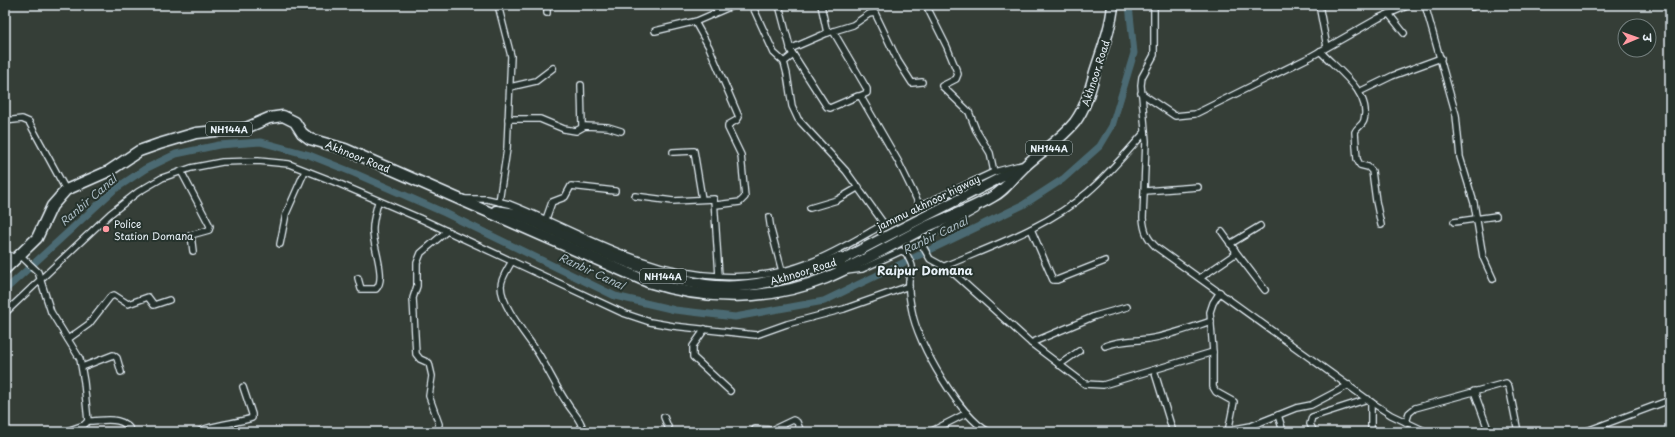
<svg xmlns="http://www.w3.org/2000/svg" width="1675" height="437" font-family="'Playpen Sans','Playpen Sans Deva',sans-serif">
<rect width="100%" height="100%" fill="#353e37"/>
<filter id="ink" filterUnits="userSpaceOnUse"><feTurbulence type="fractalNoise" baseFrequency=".025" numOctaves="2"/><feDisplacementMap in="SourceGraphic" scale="8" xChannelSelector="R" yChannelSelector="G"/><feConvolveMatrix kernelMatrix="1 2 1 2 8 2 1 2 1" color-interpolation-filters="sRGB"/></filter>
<g filter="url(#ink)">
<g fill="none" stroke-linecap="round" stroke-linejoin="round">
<path stroke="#4c6b73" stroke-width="7" d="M5,290L115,189L145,169L176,154L219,145L261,142L309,155L354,173L445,213L615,296L675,310L735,317L824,301L1023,205L1063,179L1100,146L1112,126L1134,53L1129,5"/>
<defs>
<g id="street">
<path d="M498,5L511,56L507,149L499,202"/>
<path d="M752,5L774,53L784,62"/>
<path d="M779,5L791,51L827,107L830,108L858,96L861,97L898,161L919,204H925L994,172L1017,166"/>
<path d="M821,5L827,33"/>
<path d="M926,5L947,47L958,74L956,79L942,86L969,112L976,130L990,153L994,172"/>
<path d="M1154,5V55L1142,77L1141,85L1146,141L1143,218C1144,231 1147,238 1156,247L1371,402L1391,415L1427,432"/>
<path d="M1319,5L1327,47"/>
<path d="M1425,5L1456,115L1460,157L1474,203L1483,257L1493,279"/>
<path d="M1472,5V7"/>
<path d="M547,13V5"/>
<path d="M1389,14L1404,33"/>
<path d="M695,22L709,47L739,117L737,120L728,125V128L741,155L745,197L740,202L716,205"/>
<path d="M655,31L697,21L734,5"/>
<path d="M833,31L867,89V93L860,96"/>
<path d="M790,49L827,33L853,25L869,14L875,13L898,61L912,83L922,82"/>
<path d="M1320,51C1335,68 1372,92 1364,120C1363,125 1357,127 1355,132L1357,159L1360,165L1368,167L1372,171L1376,201L1381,225"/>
<path d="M581,85L582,126"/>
<path d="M510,87L536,81L553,68"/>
<path d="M1359,92L1392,76L1441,58"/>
<path d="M1141,93L1175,116L1195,114L1310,57L1379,18L1409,5"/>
<path d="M508,119H540L564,129L576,131L585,126L608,127L621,131"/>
<path d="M5,121L22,119L29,122L66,190"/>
<path d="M673,152L694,151L702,199"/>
<path d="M181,171L210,226L209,230L191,235L193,251"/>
<path d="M1145,191L1198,187"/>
<path d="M635,196L673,201L714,199L719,276"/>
<path d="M463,199H487L509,204C553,221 595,245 640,260C693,279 755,284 809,263C833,254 856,240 879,227L882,221L846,171L798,119L792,106L787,74L784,62L793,55"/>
<path d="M810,208L837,200L859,187"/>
<path d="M976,210L922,240L921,243L930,259L950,270L1031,343L1085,384L1103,385L1213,352"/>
<path d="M769,217L771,230L782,271"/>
<path d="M546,219L552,202L565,197L571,186L615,191"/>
<path d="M1454,222L1496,216"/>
<path d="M1031,229L1053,280H1057L1105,261"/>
<path d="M280,244L286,214L305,171"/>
<path d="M1230,244L1260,226"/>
<path d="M1236,252L1265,290"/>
<path d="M5,253L16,259"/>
<path d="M20,255L38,272L51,312L80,359L84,382L88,421C104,421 123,415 132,432"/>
<path d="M512,261C508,269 501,278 501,286C501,306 527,336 538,353C548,369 556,387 567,403C572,412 583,421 583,432"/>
<path d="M945,266C995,245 1047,227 1088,192C1109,174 1127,152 1145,132"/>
<path d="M846,271L862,269L901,251L906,253C908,257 911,262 912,266C913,271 909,276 909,281C908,291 910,302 912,311C917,343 960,417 989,432"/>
<path d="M358,278L361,289H376C387,279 373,246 373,232C372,222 376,211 378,202"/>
<path d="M1200,278L1235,254V250L1222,232"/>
<path d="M1220,292L1213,303L1210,312L1213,352V387L1216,392L1234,402L1228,432"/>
<path d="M5,313L110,214L138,192L162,178L191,168L222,162L258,161L289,164L335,182L419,218L623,313L650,322L673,326L756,335L787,324L844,309L909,286"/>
<path d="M705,329L693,346V357L730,391"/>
<path d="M68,339L89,324L110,297L114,295L128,304L148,297L154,305L169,300"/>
<path d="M1031,343L1095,316L1127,307"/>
<path d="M1105,346C1120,340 1133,341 1148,339C1169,336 1190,328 1211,321"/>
<path d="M1059,365L1079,351"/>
<path d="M82,367L113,355L117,358L121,372"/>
<path d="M1154,370L1173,432"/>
<path d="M1474,391L1489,432"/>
<path d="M1278,415L1282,428L1280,432"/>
<path d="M664,417L670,432"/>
<path d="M1406,422L1409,413L1415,408L1506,383L1509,387L1518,432"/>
<path d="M1229,430L1251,426L1296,408L1311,405L1349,385"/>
<path d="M1313,430L1310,424L1312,417L1368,399"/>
<path d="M64,432L84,425L88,421"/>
<path d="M199,432C203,427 241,422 252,418V414L243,387"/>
<path d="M433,432L438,429L439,424L429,396L432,376L429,363L420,359L416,354L413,298L417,286V263L421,253L447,231"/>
<path d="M754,432L755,429L772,430L793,420L797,422L801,432"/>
<path d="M930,432L967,413"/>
<path d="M1371,432V402"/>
<path d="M1584,432L1670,400"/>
</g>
<path id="primary" d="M840,261C900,228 961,199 1021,167"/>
<g id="highway">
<path d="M496,211L516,214C546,227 575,240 605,253C651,272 698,292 749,285C781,281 810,270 839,258L841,270"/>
<path d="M5,269L37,238L52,206L66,190L109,171L139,151L159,144L196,133L246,128L269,118L283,116L295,122L302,133L310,139L345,149L648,282C707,301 769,301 826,278C861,263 893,244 926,227C948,217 972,209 992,197C1006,190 1012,178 1023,168C1039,152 1060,141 1075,122C1086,107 1090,90 1095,72C1102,50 1111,28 1113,5"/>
</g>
</defs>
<use href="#street" stroke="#e8f1f8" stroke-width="8"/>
<use href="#primary" stroke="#e8f1f8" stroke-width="12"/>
<use href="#highway" stroke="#e8f1f8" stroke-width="13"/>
<use href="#street" stroke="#26332d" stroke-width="5.5"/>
<use href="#primary" stroke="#26332d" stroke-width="9"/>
<use href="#highway" stroke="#26332d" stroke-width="10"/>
</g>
</g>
<circle fill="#ff9aa2" stroke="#26332d" stroke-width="1.5" cx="106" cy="229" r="4"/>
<g text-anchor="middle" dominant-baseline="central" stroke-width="4" stroke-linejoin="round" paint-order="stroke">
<g fill="#26332d" stroke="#aeb8bb" stroke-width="1">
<rect x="206" y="122" width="46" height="14" rx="3"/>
<rect x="1026" y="141" width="46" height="14" rx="3"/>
<rect x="640" y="269" width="46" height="14" rx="3"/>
</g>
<g font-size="9" font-weight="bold" fill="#e8f1f8">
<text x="229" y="129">NH144A</text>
<text x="1049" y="148">NH144A</text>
<text x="663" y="276">NH144A</text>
</g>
<g font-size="10" fill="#e8f1f8" stroke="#26332d">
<text transform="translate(1095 73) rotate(-72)">Akhnoor Road</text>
<text transform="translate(358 156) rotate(22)">Akhnoor Road</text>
<text transform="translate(928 202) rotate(-26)">jammu akhnoor higway</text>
<text transform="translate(803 271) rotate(-17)">Akhnoor Road</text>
</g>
<g font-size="10" fill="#e8f1f8" stroke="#26332d" text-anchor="start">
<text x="114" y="223">Police<tspan x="114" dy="12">Station Domana</tspan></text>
</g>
<g font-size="11" font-style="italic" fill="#aabbc3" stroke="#26332d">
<text transform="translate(88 200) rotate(-41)">Ranbir Canal</text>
<text transform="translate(935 235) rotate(-26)">Ranbir Canal</text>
<text transform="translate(592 271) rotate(25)">Ranbir Canal</text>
</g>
<g font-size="12" font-weight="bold" fill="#e8f1f8" stroke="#26332d">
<text x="925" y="270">Raipur Domana</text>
</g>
</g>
<rect width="1675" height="437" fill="none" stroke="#26332d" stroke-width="20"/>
<rect x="10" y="10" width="1655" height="417" fill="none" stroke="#e8f1f8" stroke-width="1.5" filter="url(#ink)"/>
<g transform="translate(1637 38) rotate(88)"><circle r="19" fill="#26332d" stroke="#747f7e"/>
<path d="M0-3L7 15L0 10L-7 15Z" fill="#ff9aa2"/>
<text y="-6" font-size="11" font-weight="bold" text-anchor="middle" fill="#e8f1f8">उ</text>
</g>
</svg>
